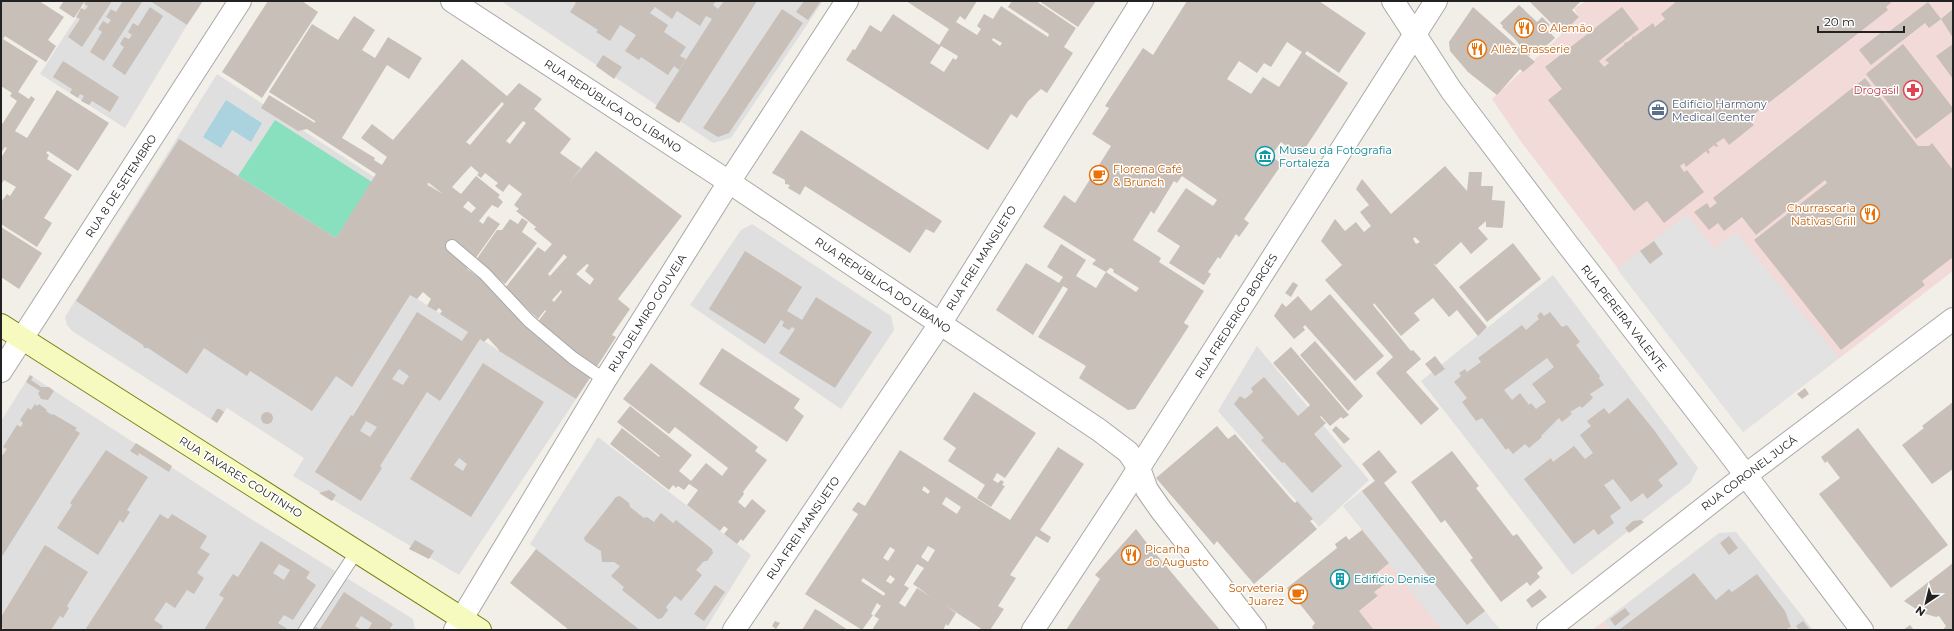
<svg xmlns="http://www.w3.org/2000/svg" width="1954" height="631" font-family="Montserrat,sans-serif">
<rect width="100%" height="100%" fill="#f2efe9"/>
<g fill="#e0dfdf">
<path d="M87,1H150L187,25L125,128L40,74Z"/>
<path d="M501,1H823L731,138L713,143Z"/>
<path d="M217,74L374,177L387,157L471,212L411,295L576,399L459,575L293,476L304,458L227,408L217,423L72,331L67,325L65,317Z"/>
<path d="M752,224L891,316L894,330L841,409L690,305L741,230Z"/>
<path d="M1553,275L1698,468L1690,483L1572,575L1421,381Z"/>
<path d="M1257,346L1369,480L1319,527L1218,411Z"/>
<path d="M30,375L251,519L413,619L415,630H1V421Z"/>
<path d="M598,437L751,555L705,630H640L530,544Z"/>
<path d="M1736,532L1813,630H1611L1604,621L1719,533Z"/>
</g>
<g fill="#f2dad9">
<path d="M1587,1H1951L1953,3V271L1743,432L1522,143L1492,99L1579,18L1574,8Z"/>
<path d="M1379,477L1500,630H1374L1359,611L1378,597L1374,592L1385,584L1377,573L1389,563L1343,506Z"/>
<path d="M1604,621L1611,630H1592Z"/>
</g>
<path fill="#88e0be" d="M275,120L372,182L336,238L238,176Z"/>
<g fill="#e2e2e2">
<path d="M1687,214L1714,249L1736,232L1839,358L1743,432L1617,269Z"/>
<path d="M1379,477L1500,630H1442L1343,506Z"/>
</g>
<path fill="#aad3df" d="M226,100L262,123L251,142L232,130L221,148L203,137Z"/>
<g fill="#c7bfb8" fill-rule="evenodd">
<path d="M1,1H39L64,17L48,40L56,46L46,62L5,36L3,39L38,61L18,92L29,99L31,96L35,99L15,131L27,138L57,90L109,123L78,171L48,151L46,153L49,155L47,159L72,175L44,218L52,223L37,247L1,224V202L7,194L10,196L16,187L4,180L1,185V158L7,148L5,147L1,153V124L3,123L17,101L10,96L12,93L1,86Z"/>
<path d="M64,1H85L74,18L59,8Z"/>
<path d="M86,1H112L82,47L68,37L80,19L76,17L81,8L85,10L88,6L84,4Z"/>
<path d="M123,1L142,2L104,61L90,52L102,32L98,29L103,21L108,24L111,20L106,17L111,9L116,12Z"/>
<path d="M150,1H203L187,25Z"/>
<path d="M268,1H302L318,12L262,98L222,72Z"/>
<path d="M573,1H716L713,5L718,9L724,1H757L679,123L655,108L712,19L706,16L700,26L677,11L672,19L655,7L650,13L668,25L664,32L686,47L680,56L686,59L679,70L674,66L668,75L641,57L639,60L625,51L636,35L620,25L610,41L596,32L598,30L570,12L576,3Z"/>
<path d="M804,1H821L808,20L796,12Z"/>
<path d="M906,1H977L965,20L960,16L956,22L977,35L981,29L977,26L984,14L993,19L1001,6L1048,37L1049,34L1008,7L1012,1H1036L1076,28L1064,47L1073,53L1047,93L1041,89L1028,101L1017,118L1011,114L988,150L846,60L853,49L855,50L870,25L881,32L893,14L939,45L949,29ZM993,38L1002,43L1000,46L992,40ZM941,46L958,56L956,60L953,58L944,72L930,63Z"/>
<path d="M1039,1H1096L1078,27Z"/>
<path d="M1187,1H1319L1366,33L1339,73L1307,51L1305,54L1348,83L1300,156L1281,142L1271,156L1282,164L1244,219L1249,223L1239,237L1236,234L1220,259L1218,257L1208,272L1211,274L1204,285L1169,263L1180,246L1157,231L1186,188L1213,206L1217,200L1182,176L1177,183L1174,181L1154,214L1151,211L1133,240L1161,258L1159,262L1204,291L1185,321L1184,323L1189,326L1135,409L1128,410L1079,378L1086,366L1038,337L1068,289L1063,286L1033,335L996,310L1026,263L1059,283L1063,277L1047,267L1061,244L1086,260L1076,276L1096,288L1106,272L1092,264L1096,260L1043,227L1064,195L1075,203L1111,146L1092,134L1109,108L1105,106L1143,48L1153,55ZM1287,42L1302,52L1279,87L1263,77L1251,94L1227,79L1239,61L1257,73L1264,63L1271,67ZM1110,268H1111L1114,270L1113,272L1139,288L1136,292L1106,272Z"/>
<path d="M1529,1H1581L1572,10L1579,17L1562,34Z"/>
<path d="M1677,1H1893L1886,7L1888,10L1748,119L1754,125L1729,145L1724,138L1716,143L1718,146L1716,147L1714,145L1708,150L1710,152L1708,154L1706,151L1686,167L1684,163L1680,166L1684,172L1687,170L1704,192L1664,223L1647,201L1634,211L1548,100L1562,89L1545,67L1622,7L1639,29L1599,61L1604,67L1609,63L1605,60L1624,45L1625,42L1626,43L1632,39L1633,36L1634,37L1653,23L1655,27L1665,19L1661,14Z"/>
<path d="M1928,2L1941,19L1953,9V38L1941,19L1929,28L1925,23L1871,65L1859,50L1883,31L1886,34Z"/>
<path d="M1519,5L1537,22L1542,17L1550,25L1546,28L1555,38L1546,46L1540,45L1529,56L1514,38L1502,27L1503,26L1500,23Z"/>
<path d="M150,7L163,16L125,75L112,66L124,47L120,44L124,37L129,39L132,35L128,32L133,23L138,26Z"/>
<path d="M1473,7L1535,62L1523,72L1520,69L1497,95L1468,72L1450,51L1449,42Z"/>
<path d="M782,9L803,23L729,133L718,137L703,128Z"/>
<path d="M354,16L375,30L362,50L375,58L388,37L422,58L409,79L387,65L342,138L375,158L374,160L382,165L387,157L361,138L372,124L393,140L462,59L507,96L519,83L542,99L534,109L571,139L560,153L581,168L568,184L596,151L682,216L618,299L630,309L612,335L616,337L596,368L537,323L546,311L545,310L538,319L505,288L538,247L545,252L552,244L534,229L536,227L516,211L519,209L514,205L522,194L509,184L503,192L495,186L498,183L485,173L481,178L477,175L479,173L471,166L452,187L461,194L476,176L500,195L498,197L503,202L498,208L492,205L479,221L483,224L488,216L500,224L475,259L450,241L445,247L469,265L467,269L470,271L496,290L592,375L576,399L499,351V350L488,338L484,342L480,339L440,401L427,392L380,466L382,468L361,501L315,472L351,415L353,416L417,312L462,341L468,332L440,314L442,311L439,308L436,311L427,306L431,299L423,292L417,299L410,295L352,387L336,376L312,411L250,371L247,376L204,348L187,374L148,348H144L143,345L76,301L179,139L336,238L376,174L307,129L298,131L261,108L269,95L315,123V121L269,92L312,24L338,40ZM502,102L504,104L470,145L466,142ZM523,121L526,123L510,144L506,141ZM428,183H429L443,194L427,185ZM468,201L476,208L471,213L463,207ZM564,254L567,257L550,276L548,274ZM587,264L589,265L585,271L594,279L590,285L576,274ZM561,290L562,292L554,302L552,300ZM399,369L409,376L403,385L392,379ZM366,421L377,427L370,437L360,431Z"/>
<path d="M1903,44L1953,108V111L1916,139L1866,74Z"/>
<path d="M1953,44V79L1936,56Z"/>
<path d="M603,55L622,67L614,79L596,66Z"/>
<path d="M63,61L119,97L110,112L92,101L89,105L81,101L84,96L80,94L78,98L70,93L72,89L53,77Z"/>
<path d="M1865,78L1918,146H1929L1932,143L1953,170V257L1922,281L1925,285L1841,350L1754,240L1827,183L1825,180L1756,235L1742,217L1724,231L1718,223L1709,230L1694,212L1707,203L1710,208L1717,203L1713,198Z"/>
<path d="M801,130L942,221L934,233L926,229L910,253L805,186L800,195L788,188L790,185L785,184V180L772,173Z"/>
<path d="M1445,166L1467,191L1469,172H1482L1481,186H1493L1492,200L1505,201L1503,226L1502,228L1486,227V221L1478,228L1488,239L1471,254L1461,242L1436,265L1433,263L1487,327L1478,336L1457,310L1449,317L1433,298L1414,313L1420,320L1401,336L1374,303L1373,305L1411,351L1413,350L1421,359L1406,372L1439,409L1421,425L1376,373L1393,357L1325,280L1342,265L1321,241L1335,219L1345,231L1356,222L1364,232L1371,226L1360,212L1369,205L1356,189L1362,179L1391,214ZM1415,237L1420,242L1416,244L1413,239Z"/>
<path d="M522,218L528,222L522,232L537,243L505,284L476,260L497,230H502L510,219L518,224Z"/>
<path d="M1,227L42,253L19,289L1,277Z"/>
<path d="M1654,241L1663,254L1650,264L1640,251Z"/>
<path d="M1513,243L1541,279L1487,322L1459,287Z"/>
<path d="M745,251L802,287L787,311L802,320L816,297L872,332L835,388L779,353L795,329L792,327L789,330L782,326L784,322L781,320L765,344L709,309Z"/>
<path d="M1293,282L1298,285L1291,297L1285,293Z"/>
<path d="M1330,294L1384,356L1355,381L1305,325L1303,327L1305,330L1294,339L1274,316L1282,303L1286,307L1298,296L1311,311Z"/>
<path d="M1541,312L1544,316L1550,312L1562,327L1567,325L1580,342L1576,345L1600,376L1599,378L1604,385L1590,394L1593,398L1582,408L1580,406L1570,412L1572,414L1562,422L1559,418L1541,436L1542,437L1529,448L1525,444L1513,454L1508,448L1506,450L1482,418L1476,421L1462,402L1467,398L1454,382L1461,376L1459,373L1465,369L1467,372L1481,362L1478,358L1522,325L1526,330L1539,319L1537,316ZM1547,358L1554,367L1532,384L1546,402L1536,409L1531,403L1529,405L1520,393L1512,400L1504,390Z"/>
<path d="M1315,341L1363,396L1348,411L1300,355Z"/>
<path d="M1291,347L1349,415L1343,419L1341,417L1330,426L1321,416L1320,417L1326,423L1314,434L1342,466L1312,493L1284,462L1282,463L1261,440L1264,438L1234,404L1240,396L1245,399L1253,392L1251,388L1264,377L1298,416L1305,410L1310,405L1273,363Z"/>
<path d="M722,348L800,399L794,408L804,416L787,442L699,384Z"/>
<path d="M1435,356L1445,369L1435,376L1425,364Z"/>
<path d="M483,363L544,402L471,517L410,479ZM459,458L467,464L463,471L454,465Z"/>
<path d="M651,363L758,447L755,451L767,460L743,492L744,494L738,502L745,508L752,499L766,511L743,541L741,539L737,544L724,534L728,529L724,526L720,531L687,505L698,490L689,484L684,490L678,486L676,488L673,485L669,490L610,444L622,428L659,457L660,456L617,422L630,406L692,455L679,471L691,481L706,463L722,476L728,468L675,427L669,434L623,399Z"/>
<path d="M30,375L33,377L31,380L41,387H49L54,391L48,400L41,399L38,393L40,391L26,382Z"/>
<path d="M1805,388L1809,394L1802,399L1797,394Z"/>
<path d="M974,392L1036,433L1005,478L997,473L993,480L998,483L1001,480L1004,482L1002,485L1005,486L991,507L977,498L985,485L948,461L956,448L943,439Z"/>
<path d="M1628,398L1654,430L1678,464L1658,480L1663,486L1647,499L1643,493L1631,502L1613,479L1604,485L1621,508L1610,516L1614,523L1598,535L1594,529L1574,544L1524,479L1551,458L1553,462L1574,446L1585,459L1593,453L1580,435L1591,426L1587,421L1604,408L1609,414Z"/>
<path d="M1953,402V469L1932,484L1902,445L1924,428L1922,426Z"/>
<path d="M35,404L37,406L39,404L47,410L46,411L52,415L53,414L77,428L75,430L80,433L1,558V454L3,455L7,449L3,447L17,425L21,427L23,423L20,420L28,408L31,410Z"/>
<path d="M217,409H220L224,412L217,423L211,419Z"/>
<circle cx="267" cy="418" r="6"/>
<path d="M1217,426L1228,439L1235,434L1291,499L1295,503L1297,501L1313,519L1310,521L1317,529L1254,584L1217,541L1214,545L1156,478Z"/>
<path d="M1336,426L1350,439L1344,444L1332,430Z"/>
<path d="M1858,428L1948,545L1891,588L1819,494L1840,478L1827,461L1825,463L1821,457Z"/>
<path d="M136,443L172,466L169,472L139,453L138,456L130,451Z"/>
<path d="M1058,447L1084,464L1040,530L1051,537L1048,543L1036,536L1010,575L1016,578L998,606L1004,609L990,630H983L945,605L956,613L948,626L946,624L943,630H872L879,619L874,616L881,606L877,603L871,614L873,615L862,630L805,594L858,514L852,510L857,503L858,502L865,506L900,450L1010,520ZM924,486L930,491L928,494L922,490ZM946,497L961,507L957,514L942,504ZM928,546L935,550L928,562L921,557ZM890,547L895,550L888,561L883,558ZM917,564L924,568L913,584L931,597L917,588L905,607L899,603L909,588L904,585ZM890,575L895,579L891,584L886,581ZM863,578L885,593L884,596L861,581Z"/>
<path d="M106,450L148,477L127,510L130,512L123,523L120,520L98,555L57,528L72,505L70,503Z"/>
<path d="M1379,450L1397,472L1384,483L1485,611L1467,625L1362,491L1375,481L1362,464Z"/>
<path d="M1452,451L1479,486L1476,488L1513,536L1517,534L1543,568L1537,573L1540,577L1530,586L1527,582L1501,602L1470,560L1473,558L1445,520L1441,523L1411,482Z"/>
<path d="M329,490L336,495L332,501L319,493Z"/>
<path d="M620,496L629,503L630,507L644,518L647,517L654,522L661,513L673,523L676,520L712,549L713,553L707,561H704L696,570L702,575L681,601L675,596L666,607L668,610L662,618L658,619L622,590L624,587L611,576L620,566L614,562H602L601,551L585,541L584,538L616,497Z"/>
<path d="M160,514L168,519L172,514L207,536L200,548L210,554L197,573L204,578L194,594L187,590L175,608L166,602L154,620L163,626L161,630H85Z"/>
<path d="M1641,520L1644,522L1629,533L1625,528L1633,521Z"/>
<path d="M1136,529L1150,547L1220,630H1066L1100,579L1095,575Z"/>
<path d="M1362,530L1389,563L1377,573L1385,584L1374,592L1378,596L1359,611L1374,630H1314L1312,627L1315,623L1287,588L1337,548L1335,544L1346,536L1349,540Z"/>
<path d="M1729,536L1738,548L1729,555L1720,543Z"/>
<path d="M415,540L434,551L429,559L409,549Z"/>
<path d="M261,541L310,572L306,578L316,585L293,620L284,615L278,623L289,630H204L224,598L219,595L233,574L238,577ZM279,564L290,570L284,580L273,573Z"/>
<path d="M45,545L88,572L67,606L69,608L63,618L60,616L51,630H6L1,627V617Z"/>
<path d="M536,549L640,630H569L510,583Z"/>
<path d="M1953,563V630H1943L1946,626L1939,616L1936,617L1922,613L1904,601Z"/>
<path d="M1694,573L1716,600L1729,589L1732,592L1757,574L1785,611L1791,627L1784,630H1619Z"/>
<path d="M715,585L725,592L704,621L694,614Z"/>
<path d="M1540,589L1547,597L1532,608L1526,600Z"/>
<path d="M344,592L393,624L389,630H368L372,623L361,616L355,626L362,630H313L316,627L320,629Z"/>
<path d="M1625,608L1630,614L1615,626L1610,619Z"/>
<path d="M815,609L819,611L848,630H802Z"/>
<path d="M775,621L780,623L776,629L772,626Z"/>
<path d="M1803,621L1810,630H1799L1796,626Z"/>
<path d="M1910,625L1914,630H1903Z"/>
</g>
<g fill="none" stroke-linecap="round" stroke-linejoin="round">
<defs>
<g id="lane">
<path d="M452,246L485,274L529,321L573,358L605,380"/>
<path d="M305,630L357,551"/>
</g>
<g id="street">
<path d="M452,1L729,182L1099,430L1128,452L1139,468L1147,490L1161,510L1255,630"/>
<path d="M1393,1L1451,90L1568,245L1726,449L1862,630"/>
<path d="M1,371L240,1"/>
<path d="M455,630L605,380L729,182L847,1"/>
<path d="M734,630L940,324L1142,1"/>
<path d="M1033,630L1121,496L1436,1"/>
<path d="M1548,630L1746,475L1953,319"/>
</g>
<path id="secondary" d="M1,325L480,630"/>
</defs>
<use href="#lane" stroke="#a9a9a9" stroke-width="14"/>
<use href="#street" stroke="#a9a9a9" stroke-width="24"/>
<use href="#secondary" stroke="#707d05" stroke-width="24"/>
<use href="#lane" stroke="#fff" stroke-width="12"/>
<use href="#street" stroke="#fff" stroke-width="22"/>
<use href="#secondary" stroke="#f7fabf" stroke-width="22"/>
</g>
<defs>
<symbol id="restaurant-ring" viewBox="-11 -11 22 22"><circle r="9.5" fill="#fff" stroke="#e8710a" stroke-width="1.5"/><path d="M-5-6h1v4h1v-4h1v4h1v-4h1v5L-1.5 .5V6h-2V.5L-5-1ZM5-6V6H3V1.5H1.5Q1.5-4 5-6Z" fill="#e8710a"/></symbol>
<symbol id="pharmacy-ring" viewBox="-11 -11 22 22"><circle r="9.5" fill="#fff" stroke="#e0444e" stroke-width="1.5"/><path d="M-2-6h4v4h4v4h-4v4h-4v-4h-4v-4h4Z" fill="#e0444e"/></symbol>
<symbol id="office-ring" viewBox="-11 -11 22 22"><circle r="9.5" fill="#fff" stroke="#5c6f8a" stroke-width="1.5"/><path d="M-6-3h4V-5.5h4V-3h4V5H-6ZM-1-4.5V-3h2v-1.5ZM-6 0V1H6V0Z" fill="#5c6f8a"/></symbol>
<symbol id="museum-ring" viewBox="-11 -11 22 22"><circle r="9.5" fill="#fff" stroke="#0f9aa8" stroke-width="1.5"/><path d="M0-6L6-3V-2H-6V-3ZM-5-1h2V3h-2ZM-1-1h2V3h-2ZM3-1h2V3H3ZM-6 4H6V6H-6Z" fill="#0f9aa8"/></symbol>
<symbol id="cafe-ring" viewBox="-11 -11 22 22"><circle r="9.5" fill="#fff" stroke="#e8710a" stroke-width="1.5"/><path d="M-5.5-4.5H6V0H3Q3 3.5 0 3.5H-2.5Q-5.5 3.5-5.5 0ZM3-3.2v2h1.7v-2ZM-6 4.5H4V6H-6Z" fill="#e8710a"/></symbol>
<symbol id="building-ring" viewBox="-11 -11 22 22"><circle r="9.5" fill="#fff" stroke="#0f9aa8" stroke-width="1.5"/><path d="M-4-6H4V6H1V3H-1V6H-4ZM-2.5-4.3h1.7v1.8h-1.7ZM.8-4.3h1.7v1.8H.8ZM-2.5-1h1.7V.8h-1.7ZM.8-1h1.7V.8H.8Z" fill="#0f9aa8"/></symbol>
</defs>
<g fill-rule="evenodd">
<use href="#restaurant-ring" x="1513" y="17" width="22" height="22"/>
<use href="#restaurant-ring" x="1466" y="38" width="22" height="22"/>
<use href="#pharmacy-ring" x="1902" y="79" width="22" height="22"/>
<use href="#office-ring" x="1647" y="99" width="22" height="22"/>
<use href="#museum-ring" x="1254" y="145" width="22" height="22"/>
<use href="#cafe-ring" x="1088" y="164" width="22" height="22"/>
<use href="#restaurant-ring" x="1859" y="203" width="22" height="22"/>
<use href="#restaurant-ring" x="1120" y="544" width="22" height="22"/>
<use href="#building-ring" x="1329" y="568" width="22" height="22"/>
<use href="#cafe-ring" x="1287" y="583" width="22" height="22"/>
</g>
<g text-anchor="middle" dominant-baseline="central" stroke-width="3" stroke-linejoin="round" paint-order="stroke">
<g font-size="11" fill="#c56008" stroke="#fff" text-anchor="start">
<text x="1538" y="28">O Alemão</text>
<text x="1491" y="49">Allêz Brasserie</text>
<text x="1113" y="169">Florena Café<tspan x="1113" dy="13">&amp; Brunch</tspan></text>
<text x="1856" y="208" text-anchor="end">Churrascaria<tspan x="1856" dy="13">Nativas Grill</tspan></text>
<text x="1145" y="549">Picanha<tspan x="1145" dy="13">do Augusto</tspan></text>
<text x="1284" y="588" text-anchor="end">Sorveteria<tspan x="1284" dy="13">Juarez</tspan></text>
</g>
<g font-size="11" fill="#be3a42" stroke="#fff" text-anchor="end">
<text x="1899" y="90">Drogasil</text>
</g>
<g font-size="11" fill="#4e5e75" stroke="#fff" text-anchor="start">
<text x="1672" y="104">Edifício Harmony<tspan x="1672" dy="13">Medical Center</tspan></text>
</g>
<g font-size="11" fill="#222" stroke="#fff">
<text transform="translate(613 106) rotate(33)">RUA REPÚBLICA DO LÍBANO</text>
<text transform="translate(121 186) rotate(-57)">RUA 8 DE SETEMBRO</text>
<text transform="translate(981 258) rotate(-58)">RUA FREI MANSUETO</text>
<text transform="translate(883 285) rotate(34)">RUA REPÚBLICA DO LÍBANO</text>
<text transform="translate(647 313) rotate(-58)">RUA DELMIRO GOUVEIA</text>
<text transform="translate(1236 316) rotate(-58)">RUA FREDERICO BORGES</text>
<text transform="translate(1624 318) rotate(52)">RUA PEREIRA VALENTE</text>
<text transform="translate(1749 473) rotate(-37)">RUA CORONEL JUCÁ</text>
<text transform="translate(241 477) rotate(32)">RUA TAVARES COUTINHO</text>
<text transform="translate(803 528) rotate(-56)">RUA FREI MANSUETO</text>
</g>
<g font-size="11" fill="#0d838f" stroke="#fff" text-anchor="start">
<text x="1279" y="150">Museu da Fotografia<tspan x="1279" dy="13">Fortaleza</tspan></text>
<text x="1354" y="579">Edifício Denise</text>
</g>
</g>
<rect width="1954" height="631" fill="none" stroke="#222222" stroke-width="4"/>
<g transform="translate(1926 603) rotate(215)" stroke="#ffffff" stroke-width="3" paint-order="stroke">
<path d="M0-3L7 15L0 10L-7 15Z" fill="#222222"/>
<text y="-6" font-size="11" font-weight="bold" text-anchor="middle" fill="#222222">N</text>
</g>
<path d="M1818 26v6h86v-6" fill="none" stroke="#222222" stroke-width="2"/>
<text x="1824" y="26" font-size="12" fill="#222222" stroke="#ffffff" stroke-width="3" paint-order="stroke">20 m</text>
</svg>
